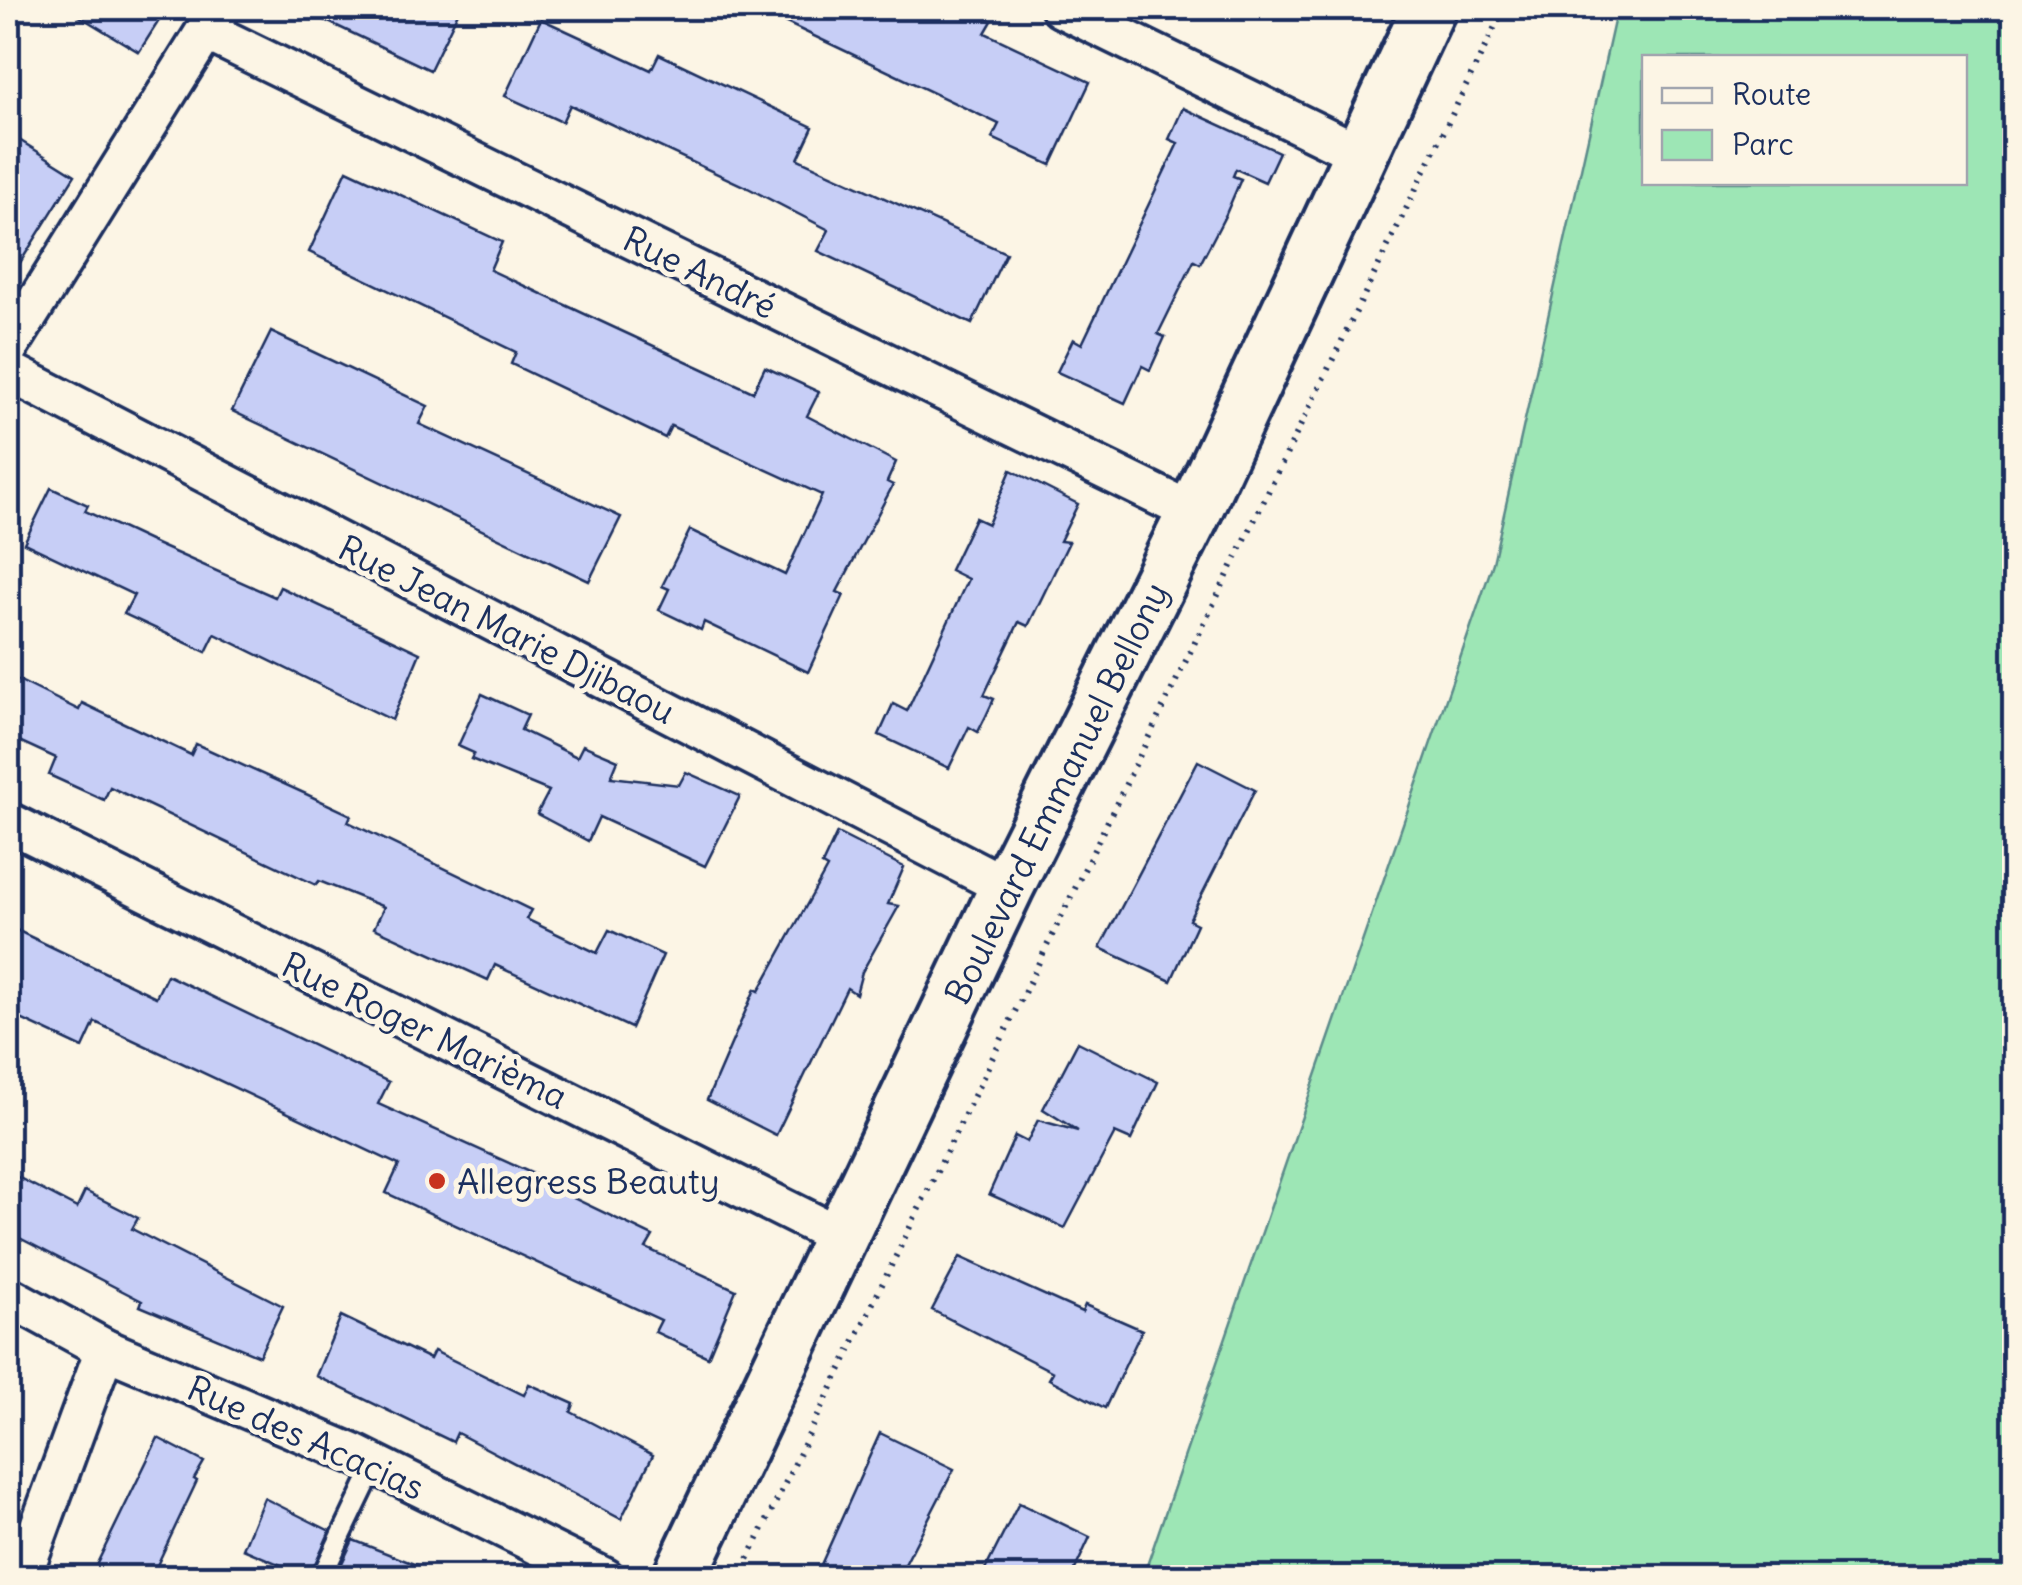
<svg xmlns="http://www.w3.org/2000/svg" width="2022" height="1585" font-family="Delius,sans-serif">
<rect width="100%" height="100%" fill="#fcf5e5"/>
<filter id="ink" filterUnits="userSpaceOnUse"><feTurbulence type="fractalNoise" baseFrequency=".01" numOctaves="2"/><feDisplacementMap in="SourceGraphic" scale="20" xChannelSelector="R" yChannelSelector="G"/><feConvolveMatrix kernelMatrix="1 2 1 2 8 2 1 2 1" color-interpolation-filters="sRGB"/></filter>
<g filter="url(#ink)">
<path fill="#9de6b5" stroke="#5c8a8a" stroke-width="2.5" fill-rule="evenodd" d="M1617,8H2014V1577H1143L1493,563ZM1644,58H1964V182H1644Z"/>
<g fill="#c7cef6" stroke="#1b2f5e" stroke-width="2.5">
<path d="M66,8H167L139,52Z"/>
<path d="M299,8H460L430,70Z"/>
<path d="M755,8H963L992,21L985,33L1090,82L1051,165L992,138L999,124Z"/>
<path d="M541,19L651,70L659,54L813,127L798,159L1006,253L972,324L818,251L829,230L748,188L570,105L562,122L505,96Z"/>
<path d="M1183,108L1279,152L1265,182L1236,169L1233,176L1241,179L1226,214L1200,264L1194,261L1158,334L1165,337L1150,370L1142,366L1125,403L1057,372L1073,339L1082,344L1178,143L1169,139Z"/>
<path d="M8,133L75,175L8,282Z"/>
<path d="M347,170L502,242L490,270L753,392L765,367L819,392L807,416L896,462L887,482L893,485L837,592L844,595L808,672L704,622L701,630L659,610L669,589L662,586L690,530L785,575L822,495L671,426L665,438L511,364L516,352L309,252Z"/>
<path d="M271,332L428,406L419,424L621,517L589,581L232,411Z"/>
<path d="M1011,470L1078,504L1060,541L1069,542L1028,626L1019,622L984,695L994,699L986,716L978,732L969,727L949,768L879,735L893,704L907,711L968,579L950,570L975,518L988,524Z"/>
<path d="M51,488L88,505L85,511L158,545L275,597L280,587L420,653L392,720L215,634L206,652L124,614L134,595L24,543Z"/>
<path d="M8,675L79,710L82,703L191,755L196,744L306,794L351,815L348,822L531,910L526,919L597,953L609,930L663,955L631,1028L495,965L488,980L374,928L384,907L319,881L316,885L110,787L104,800L49,775L56,758L8,736Z"/>
<path d="M482,694L528,715L521,730L577,757L583,745L618,760L611,777L679,785L686,772L740,796L705,866L599,817L588,841L537,814L549,791L471,759L474,753L458,746Z"/>
<path d="M1198,761L1255,790L1189,920L1197,924L1171,981L1100,948Z"/>
<path d="M837,833L904,867L888,904L899,906L862,972L856,994L847,988L776,1135L707,1100L755,989L759,991L827,868L822,865Z"/>
<path d="M8,926L156,997L167,975L389,1082L378,1104L569,1190L567,1195L653,1236L646,1248L736,1290L708,1357L655,1332L661,1320L386,1193L399,1165L95,1022L83,1048L8,1013Z"/>
<path d="M1078,1042L1158,1082L1131,1140L1115,1133L1065,1228L989,1194L1015,1136L1027,1142L1038,1120L1078,1131L1043,1109Z"/>
<path d="M8,1172L77,1208L85,1191L138,1218L132,1229L283,1306L259,1356L140,1306L142,1301L8,1232Z"/>
<path d="M960,1257L1082,1312L1085,1305L1142,1330L1105,1408L1049,1379L1053,1372L932,1310Z"/>
<path d="M341,1316L430,1359L434,1351L524,1395L529,1384L574,1404L571,1412L653,1455L621,1519L457,1433L453,1442L316,1376Z"/>
<path d="M880,1433L954,1469L898,1578H815Z"/>
<path d="M158,1438L204,1462L194,1479L197,1481L151,1578H90Z"/>
<path d="M264,1498L330,1531L309,1577L243,1549Z"/>
<path d="M1019,1503L1090,1537L1071,1578H981Z"/>
<path d="M353,1540L442,1575L441,1578H335Z"/>
</g>
<g fill="none" stroke-linecap="round" stroke-linejoin="round">
<defs>
<path id="lane" d="M321,1578L375,1465"/>
<g id="street">
<path d="M1061,8L1360,154"/>
<path d="M206,31L1194,513"/>
<path d="M8,348L220,8"/>
<path d="M8,371L1007,887"/>
<path d="M8,822L843,1238"/>
<path d="M8,1296L105,1349L356,1455L605,1578"/>
<path d="M21,1578L105,1349"/>
</g>
<path id="secondary" d="M679,1578L1007,887L1194,513L1429,8"/>
</defs>
<use href="#lane" stroke="#1b2f5e" stroke-width="25"/>
<use href="#street" stroke="#1b2f5e" stroke-width="45"/>
<use href="#secondary" stroke="#1b2f5e" stroke-width="60"/>
<path stroke="#1b2f5e" stroke-width="6" stroke-dasharray="2.5 8" stroke-linecap="butt" d="M739,1578L1504,8"/>
<use href="#lane" stroke="#fcf5e5" stroke-width="18"/>
<use href="#street" stroke="#fcf5e5" stroke-width="38"/>
<use href="#secondary" stroke="#fcf5e5" stroke-width="52"/>
</g>
</g>
<circle fill="#c8321e" stroke="#fcf5e5" stroke-width="4" cx="437" cy="1181" r="10"/>
<g text-anchor="middle" dominant-baseline="central" stroke-width="10" stroke-linejoin="round" paint-order="stroke">
<g font-size="35" fill="#1b2f5e" stroke="#fcf5e5">
<text transform="translate(700 272) rotate(26)">Rue André</text>
<text transform="translate(507 629) rotate(27)">Rue Jean Marie Djibaou</text>
<text transform="translate(1056 793) rotate(-64)">Boulevard Emmanuel Bellony</text>
<text transform="translate(425 1030) rotate(26)">Rue Roger Marièma</text>
<text transform="translate(306 1437) rotate(24)">Rue des Acacias</text>
</g>
<g font-size="35" fill="#1b2f5e" stroke="#fcf5e5" text-anchor="start">
<text x="457" y="1181">Allegress Beauty</text>
</g>
</g>
<rect width="2022" height="1585" fill="none" stroke="#fcf5e5" stroke-width="40"/>
<rect x="20" y="20" width="1982" height="1545" fill="none" stroke="#1b2f5e" stroke-width="4" filter="url(#ink)"/>
<rect x="1642" y="55" width="325" height="130" fill="#fcf5e5" stroke="#a2a6af" stroke-width="2.5"/>
<rect x="1662" y="88" width="50" height="15" fill="#fcf5e5" stroke="#a2a6af" stroke-width="2.5"/>
<text x="1732" y="105" font-size="30" fill="#1b2f5e">Route</text>
<rect x="1662" y="130" width="50" height="30" fill="#9de6b5" stroke="#a2a6af" stroke-width="2.5"/>
<text x="1732" y="155" font-size="30" fill="#1b2f5e">Parc</text>
</svg>
